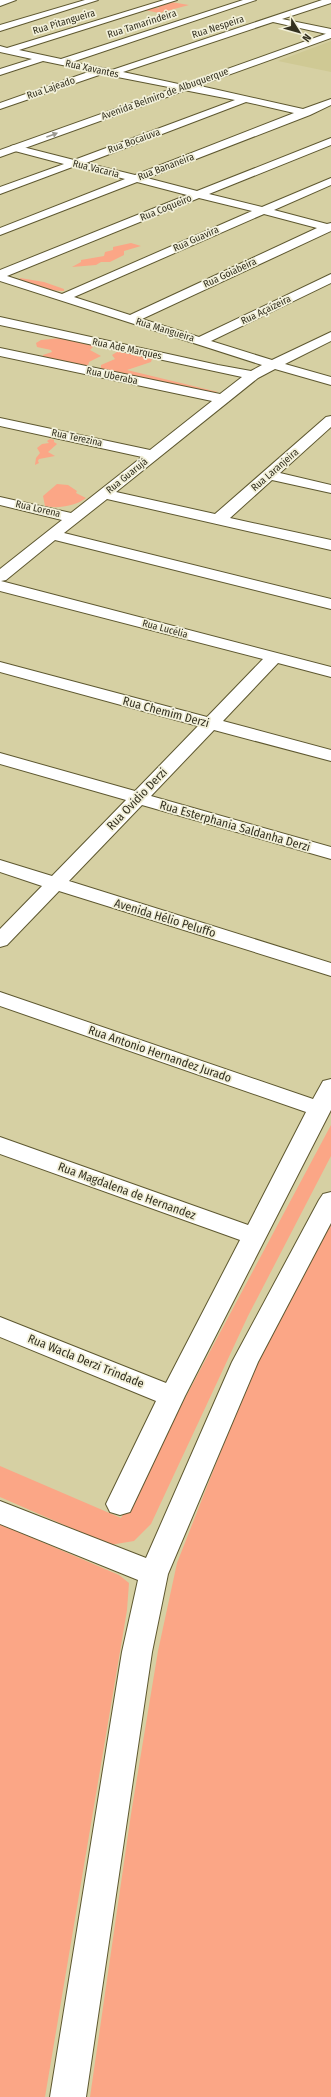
<svg xmlns="http://www.w3.org/2000/svg" width="331" height="2097" font-family="'Fira Sans Condensed',sans-serif">
<rect width="100%" height="100%" fill="#d6d0a3"/>
<path fill="#cfc994" d="M331,41V72L278,61Z"/>
<g fill="#fba686">
<path d="M171,2L189,5L159,13L140,9L154,7L160,9L156,6Z"/>
<path d="M131,243L141,246L124,251V255L110,262H101L96,265L72,267L81,262V260L104,256L105,252L113,250V247Z"/>
<path d="M20,278L44,282L64,289V291L45,290L19,280Z"/>
<path d="M61,338L94,346L90,350L101,356L89,362L88,366L83,368L43,357V355L52,352L51,350L37,347L36,343L41,340Z"/>
<path d="M140,350L153,356L151,362L127,370L218,392L207,394L106,373L101,369V365L115,359L112,355L117,352Z"/>
<path d="M50,439L54,440V442L57,444L48,452L55,456L39,459L38,461L39,463L35,465L36,458L40,453L37,448L42,444L49,443L47,441Z"/>
<path d="M57,484L68,485L77,491L76,493L86,498C76,506 57,509 45,506L43,496Z"/>
<path d="M331,1125V1156L248,1316L151,1524L134,1541L110,1545L0,1497V1466L121,1518Z"/>
<path d="M331,1209V2097H90L131,1814L158,1651L177,1563L246,1387Z"/>
<path d="M0,1524L119,1575L129,1583L127,1610L45,2097H0Z"/>
</g>
<g fill="none" stroke-linecap="round" stroke-linejoin="round">
<defs>
<g id="street">
<path d="M0,0H16L0,6Z"/>
<path d="M85,0H98L0,31V25Z"/>
<path d="M164,0H177L19,50L61,59L243,0H256L72,62L112,70L322,0H331V3L282,19L331,29V35L273,22L123,72L183,85L187,83L303,109L331,99V105L310,115L147,178L197,191L331,138V145L209,194L262,207L331,178V185L274,210L327,224L331,223V231L142,319L199,337L331,274V283L211,341L272,360L331,332V341L285,364L331,377V385L275,369L258,378L116,492L215,514L326,417L331,416V427L280,473L331,485V493L272,480L230,518L331,540V550L107,499L64,533L331,599V609L55,540L6,580L1,581L331,667V677L278,663L223,721L331,750V761L214,730L151,796L331,847V859L142,805L69,881L331,963V976L59,891L7,945L0,947V929L42,886L0,872V860L52,876L126,800L0,764V753L135,791L198,726L0,672V662L207,717L263,659L0,591V569L62,520L0,505V497L71,513L142,457L0,426V418L150,450L212,401L0,356V348L220,394L242,377L0,325V317L218,365L251,371L262,365L0,281V270L187,195L137,182L0,235V228L125,179L75,166L0,194V187L64,164L11,150L10,148L11,146L15,145L74,160L235,100L102,74L0,109V103L91,71L43,61L0,75V69L32,59L0,52V46L7,48ZM246,102L294,113L135,175L86,163ZM199,198L252,211L62,294L7,276ZM264,214L317,228L130,315L74,297Z"/>
<path d="M0,992L313,1099L323,1081L331,1079V1110L185,1396L130,1512L120,1515L110,1512L106,1504L156,1401L0,1337V1317L166,1383L240,1240L0,1154V1137L248,1225L306,1112L0,1006Z"/>
<path d="M331,1192V1223L258,1362L168,1574L152,1652L86,2097H50L122,1652L138,1580L0,1524V1501L146,1558L232,1362L319,1200L323,1194Z"/>
</g>
<path id="secondary" d="M331,32V38L0,157V150Z"/>
</defs>
<use href="#street" stroke="#5e5830" stroke-width="2"/>
<use href="#secondary" stroke="#5e5830" stroke-width="2"/>
<use href="#street" fill="#fff" fill-rule="evenodd"/>
<use href="#secondary" fill="#fff" fill-rule="evenodd"/>
</g>
<defs><path id="oneway-solid" d="M-6-.8H1V-3.2L6.5 0L1 3.2V.8H-6Z"/></defs>
<use fill="#9a9890" href="#oneway-solid" transform="translate(52 135) rotate(-20)"/>
<g text-anchor="middle" dominant-baseline="central" stroke-width="3.5" stroke-linejoin="round" paint-order="stroke">
<g font-size="10" fill="#343120" stroke="#f2f0d9">
<text transform="translate(64 22) rotate(-17)">Rua Pitangueira</text>
<text transform="translate(142 24) rotate(-18)">Rua Tamarindeira</text>
<text transform="translate(218 27) rotate(-18)">Rua Nespeira</text>
<text transform="translate(92 69) rotate(12)">Rua Xavantes</text>
<text transform="translate(51 88) rotate(-19)">Rua Lajeado</text>
<text transform="translate(165 94) rotate(-20)">Avenida Belmiro de Albuquerque</text>
<text transform="translate(134 141) rotate(-20)">Rua Bocaiuva</text>
<text transform="translate(166 167) rotate(-21)">Rua Bananeira</text>
<text transform="translate(96 169) rotate(14)">Rua Vacaria</text>
<text transform="translate(166 208) rotate(-22)">Rua Coqueiro</text>
<text transform="translate(196 239) rotate(-24)">Rua Guavira</text>
<text transform="translate(230 273) rotate(-25)">Rua Goiabeira</text>
<text transform="translate(266 310) rotate(-26)">Rua Açaízeira</text>
<text transform="translate(165 330) rotate(17)">Rua Mangueira</text>
<text transform="translate(127 349) rotate(12)">Rua Ade Marques</text>
<text transform="translate(112 376) rotate(12)">Rua Uberaba</text>
<text transform="translate(77 438) rotate(12)">Rua Terezina</text>
<text transform="translate(275 470) rotate(-41)">Rua Laranjeira</text>
<text transform="translate(127 476) rotate(-39)">Rua Guarujá</text>
<text transform="translate(38 509) rotate(13)">Rua Lorena</text>
<text transform="translate(165 629) rotate(15)">Rua Lucélia</text>
</g>
<g font-size="12" fill="#343120" stroke="#f2f0d9">
<text transform="translate(166 712) rotate(15)">Rua Chemim Derzi</text>
<text transform="translate(137 799) rotate(-46)">Rua Ovidio Derzi</text>
<text transform="translate(235 826) rotate(16)">Rua Esterphania Saldanha Derzi</text>
<text transform="translate(165 918) rotate(17)">Avenida Hélio Peluffo</text>
<text transform="translate(160 1054) rotate(19)">Rua Antonio Hernandez Jurado</text>
<text transform="translate(127 1191) rotate(20)">Rua Magdalena de Hernandez</text>
<text transform="translate(86 1361) rotate(22)">Rua Wacla Derzi Trindade</text>
</g>
</g>
<g transform="translate(299 32) rotate(127)" stroke="#f2f0d9" stroke-width="3" paint-order="stroke">
<path d="M0-3L7 15L0 10L-7 15Z" fill="#343120"/>
<text y="-6" font-size="11" font-weight="bold" text-anchor="middle" fill="#343120">N</text>
</g>
</svg>
